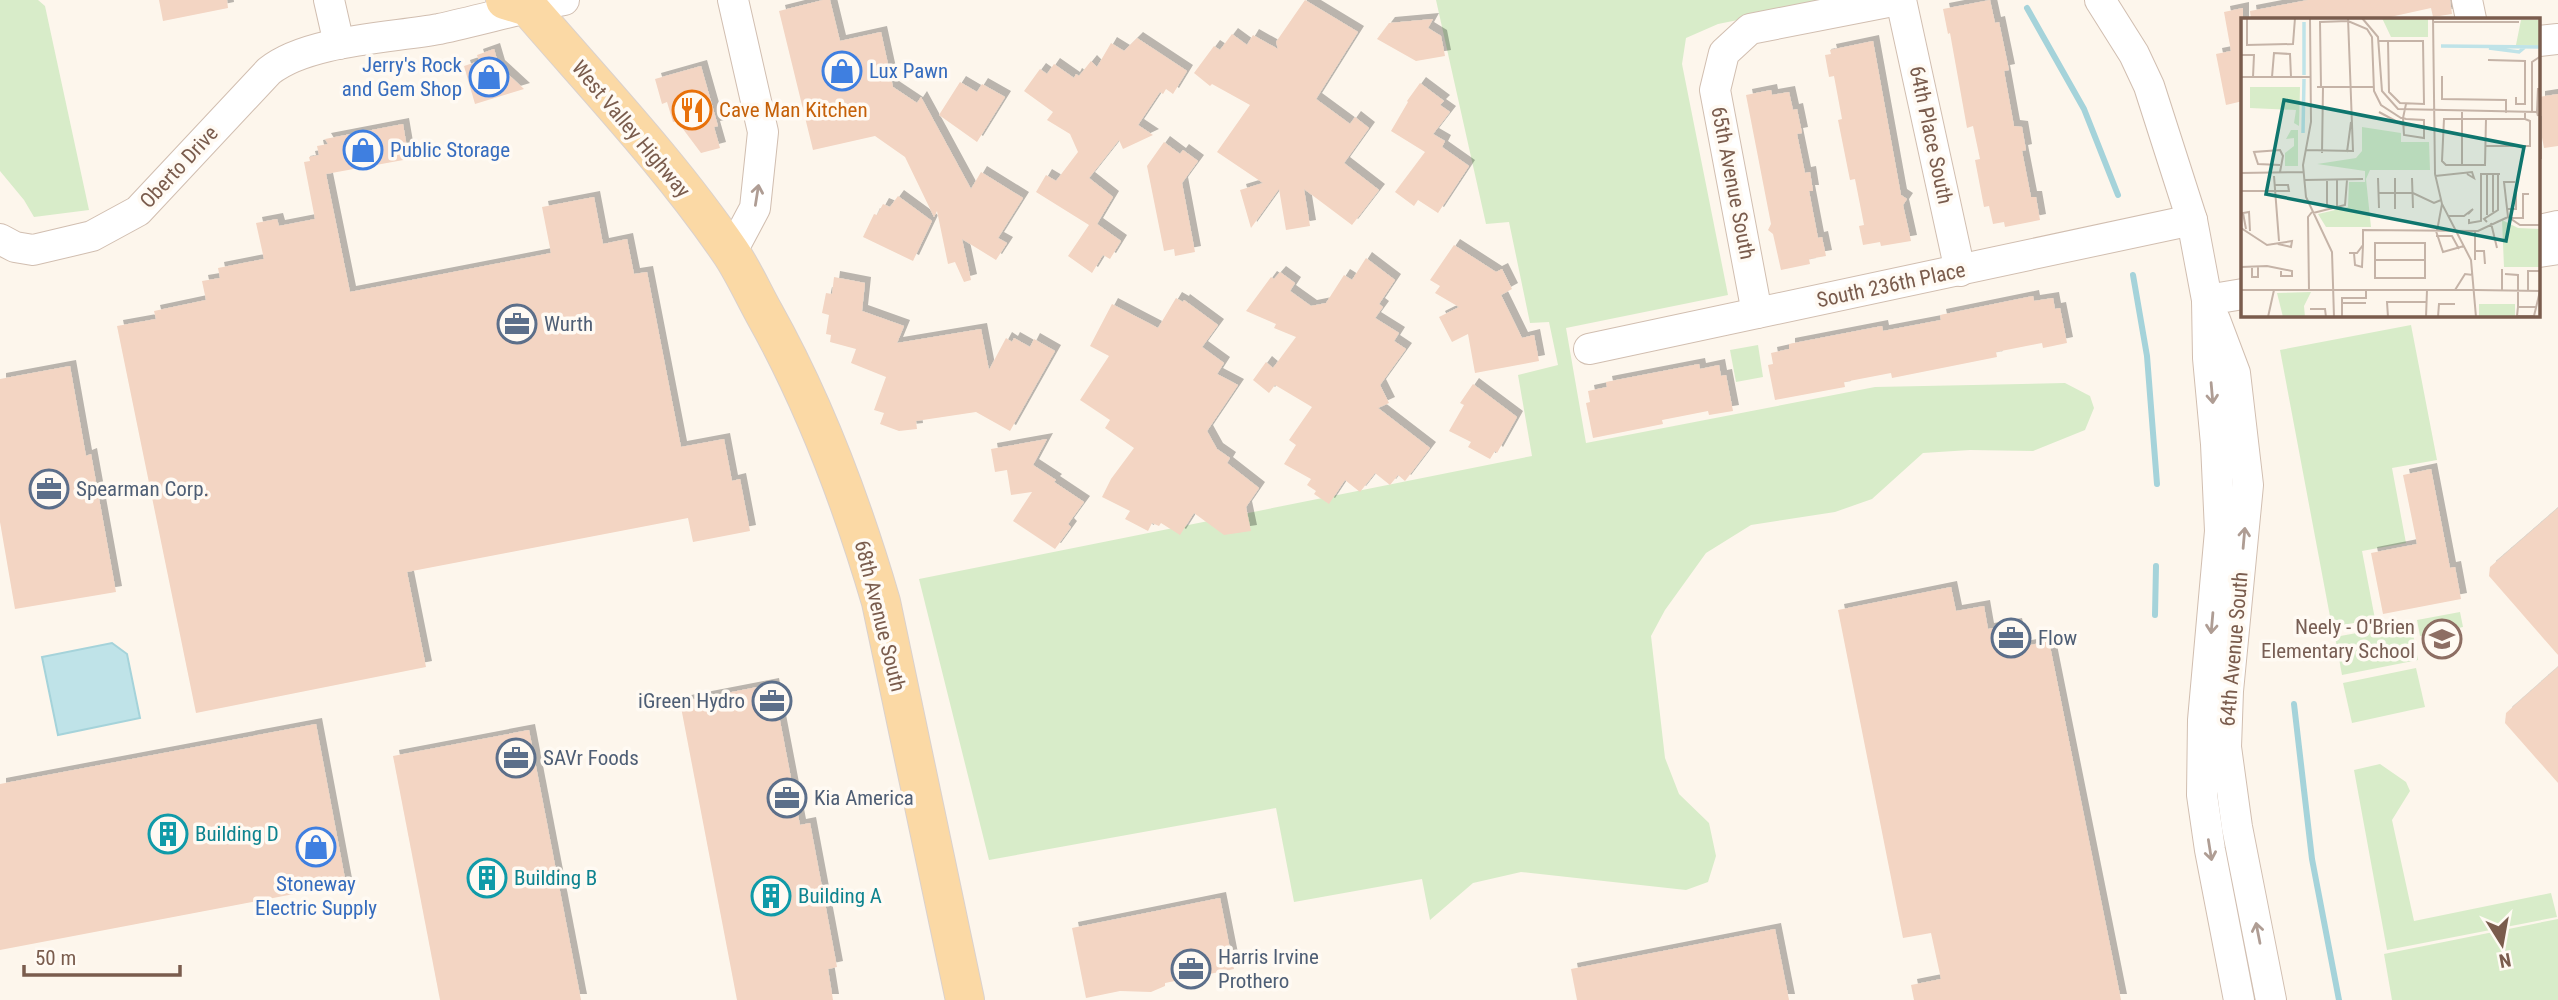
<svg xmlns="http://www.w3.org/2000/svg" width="2558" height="1000" font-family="'Roboto Condensed',sans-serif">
<defs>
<filter id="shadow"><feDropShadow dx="6" dy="-6" stdDeviation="0" flood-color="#0004"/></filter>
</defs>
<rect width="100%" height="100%" fill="#fdf6ec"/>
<g fill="#d8ecc9">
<path d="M0,0H38L45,6L89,210L34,217L24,200L0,171Z"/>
<path d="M1436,0H1837L1718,24L1686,38L1682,64L1728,295L1566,328L1586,443L1875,387L2065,383L2090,396L2094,408L2085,430L2033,451L1970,450L1923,453L1872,499L1835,512L1751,525L1706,553L1665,610L1651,636L1665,758L1679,794L1709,823L1716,856L1708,882L1686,890L1521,872L1473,883L1430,920L1422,879L1294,902L1276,808L989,860L919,579L1532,456L1518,375L1558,365L1549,322L1530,323L1509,222L1486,224Z"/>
<path d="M2411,325L2437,460L2392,468L2406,543L2362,551L2375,619L2332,627L2280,350Z"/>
<path d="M1758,345L1763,377L1736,382L1730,350Z"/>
<path d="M2460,612L2463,627L2420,636L2417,620Z"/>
<path d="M2411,623L2418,660L2342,675L2335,637Z"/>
<path d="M2416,668L2425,707L2352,723L2343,683Z"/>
<path d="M2380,764L2406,782L2410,791L2392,820L2414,921L2551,893L2557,917L2387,950L2354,770Z"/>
<path d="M2558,919V1000H2392L2384,954Z"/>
</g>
<path fill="#bfe3e8" stroke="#a5d3da" stroke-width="2" d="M112,643L127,654L140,718L58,735L42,657Z"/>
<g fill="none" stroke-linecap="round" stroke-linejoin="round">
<g stroke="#a5d3da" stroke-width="6">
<path d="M2027,8L2084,109L2118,195"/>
<path d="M2133,275L2147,356L2157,484"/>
<path d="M2155,615L2156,566"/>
<path d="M2294,704L2312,859L2339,1000"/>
</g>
</g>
<g fill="#f3d5c3" filter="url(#shadow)">
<path d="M159,0H227L228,8L163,21Z"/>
<path d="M823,0H830L840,41L881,32L893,87L917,103L921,97L971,189L981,172L1023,198L998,238L1007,243L996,260L962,239L971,280L964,282L955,262L948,264L937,211L934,217L905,157L875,136L813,150L779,11Z"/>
<path d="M1305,0L1358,32L1316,99L1350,124L1355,117L1369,128L1344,163L1379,190L1352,225L1304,189L1310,226L1286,230L1279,189L1251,228L1240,190L1263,183L1217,152L1250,105L1212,84L1210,86L1194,73L1214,46L1220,50L1232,34L1247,45L1253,35L1278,49L1276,42Z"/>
<path d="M1990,0L1995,23L1999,22L2009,70L2004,71L2014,126L2022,127L2026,150L2022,151L2031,197H2036L2040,220L2005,227L2004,222L1993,224L1989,206L1984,207L1975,160L1980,159L1973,126L1967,128L1950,33L1948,34L1943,9Z"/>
<path d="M2308,0H2450L2452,14L2433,17L2431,8L2381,19H2251L2250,11Z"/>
<path d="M2243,8V101L2226,105L2216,54L2231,51L2224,12Z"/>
<path d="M1433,19L1428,28L1441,36L1445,56L1416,61L1377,39L1389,23Z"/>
<path d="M1137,38L1187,71L1173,94L1166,89L1163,94L1160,92L1138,125L1153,135L1123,149L1119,140L1089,178L1113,197L1097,224L1121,241L1110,259L1103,255L1092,273L1068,256L1089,225L1036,192L1046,175L1056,181L1078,152L1070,134L1047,120L1053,112L1024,91L1040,69L1047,74L1054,64L1074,78L1076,74L1079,76L1091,61L1097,67L1111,43L1124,51Z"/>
<path d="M1873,41L1901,195L1907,199L1903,205L1911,241L1881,246L1880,242L1863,245L1859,226L1864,225L1855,179L1850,180L1838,120L1842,119L1834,76L1829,77L1825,55L1831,54L1830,50Z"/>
<path d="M494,49L499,66L524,89L475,104L464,66L479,61L477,55Z"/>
<path d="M701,66L718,126L714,127L720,148L701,153L677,121L673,122L667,102L662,104L655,79Z"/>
<path d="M960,82L977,92L982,84L1005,97L977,142L939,115Z"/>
<path d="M1420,83L1444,101L1440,105L1450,112L1433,134L1445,141L1442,147L1469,166L1438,213L1418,200L1414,206L1395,192L1425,152L1391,131L1408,102L1407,101Z"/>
<path d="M1771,90L1772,95L1789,92L1793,110L1797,109L1802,133L1797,134L1805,173L1810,172L1813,191H1809L1818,238L1822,237L1826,256L1809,259L1810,264L1781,270L1773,234L1768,230L1771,224L1746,95Z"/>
<path d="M2558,94V146L2544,148L2539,122V97Z"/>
<path d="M403,124L409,159L326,174L350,292L551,253L542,207L594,197L603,244L627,239L634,274L647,272L681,447L724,439L732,481L740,479L750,531L693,542L688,518L407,572L426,667L196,713L117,326L156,319L154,311L206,300L202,281L220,278L218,268L264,259L256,223L277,219L279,226L315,219L304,162L310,161L309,157L319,155L317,146L328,144L325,139Z"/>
<path d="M1164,142L1180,154L1183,150L1198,161L1182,183L1195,252L1175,256L1174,249L1164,251L1147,166Z"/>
<path d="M898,196L932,221L913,261L863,237L874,214L877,215L883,204L890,207Z"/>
<path d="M1454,245L1496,272L1502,269L1512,289L1501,295L1522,338L1534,335L1539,361L1475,373L1468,334L1452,342L1439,317L1459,307L1435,293L1440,286L1430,280Z"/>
<path d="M1366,258L1395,280L1379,304L1383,307L1375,318L1399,333L1394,341L1406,349L1380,385L1389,403L1378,408L1430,448L1405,481L1398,475L1390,485L1375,473L1360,492L1345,480L1329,504L1314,494L1316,491L1307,485L1311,479L1284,464L1296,445L1289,440L1312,407L1275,385L1269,393L1253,380L1266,362L1273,368L1296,337L1274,328L1276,324L1246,311L1271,277L1274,279L1280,272L1295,283L1290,291L1311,306L1326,303L1344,275L1352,280Z"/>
<path d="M834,277L865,283L862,311L904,326L897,343L981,329L989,370L1006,338L1012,342L1014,338L1030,347L1034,339L1055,351L1010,431L976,412L916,421L917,429L899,431L880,424L884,413L874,410L886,377L851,363L856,349L830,342L831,335L826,334L829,315L822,313L826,293L832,294Z"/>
<path d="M2033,296L2034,301L2053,298L2055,309L2060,308L2067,343L2043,348L2042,343L1996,352L1997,357L1892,378L1891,373L1844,382L1845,387L1775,400L1768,365L1773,364L1771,353L1789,349V344L1882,326L1883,331L1941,320L1940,315Z"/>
<path d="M1176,298L1183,302L1184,300L1218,325L1202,347L1224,363L1217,374L1238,385L1207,431L1217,449L1230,458L1227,463L1259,488L1246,507L1251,531L1224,535L1194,513L1180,535L1161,523L1159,526L1152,523L1148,531L1125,519L1130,511L1102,497L1111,479L1134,448L1105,428L1110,420L1080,400L1109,356L1090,346L1112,304L1158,328Z"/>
<path d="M1699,364L1700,369L1719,365L1721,376L1726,375L1733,411L1709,415L1708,411L1662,420L1663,424L1593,438L1586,403L1590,402L1588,391L1607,387L1606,382Z"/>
<path d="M70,366L86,456L91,454L116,592L15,609L0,522V379Z"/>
<path d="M1473,384L1517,417L1497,453L1495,451L1490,459L1468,447L1471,442L1449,431L1464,405L1460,403Z"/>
<path d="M1047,439L1033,465L1056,480L1054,482L1084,502L1068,524L1071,527L1055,549L1013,521L1032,492L1011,495L1007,470L995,472L991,449Z"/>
<path d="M2431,469L2450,568L2455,567L2461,599L2383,614L2371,553L2417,544L2403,475Z"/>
<path d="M2558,508V655L2489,576L2490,567Z"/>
<path d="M1951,587L1956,611L1984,606L1988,629L2016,624L2021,647L2049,641L2121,1000H1914L1911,985L1941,979L1931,933L1903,938L1838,610Z"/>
<path d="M2558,667V783L2505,723L2506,713Z"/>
<path d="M773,684L800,825L810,823L837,967L828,969L833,1000H737L680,702Z"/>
<path d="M316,724L346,884L0,950V784Z"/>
<path d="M529,730L581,1000H440L393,756Z"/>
<path d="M1220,898L1234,969L1165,983V986L1151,992L1120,991L1086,998L1072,928Z"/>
<path d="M1775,929L1789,1000H1577L1571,969Z"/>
</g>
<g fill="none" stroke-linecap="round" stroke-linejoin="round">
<defs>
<g id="minor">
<path d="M329,0L339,44"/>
<path d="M1901,0L1960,271"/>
<path d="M2100,0L2134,54L2149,86L2192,220L2207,300L2208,358L2216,444L2220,531L2203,720L2202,795L2210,850L2239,1000"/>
<path d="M2467,0L2471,19"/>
<path d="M2539,41L2558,39"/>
<path d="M2539,230L2558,226"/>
<path d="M0,239L15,247L33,250L92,236L138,211L269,71C308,40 390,38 439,29C481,20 522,8 564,0"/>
<path d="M2539,252L2558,249"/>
<path d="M731,253L755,208L763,132L733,0"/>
<path d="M2207,300L2243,294"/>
<path d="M1757,313L1715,90L1724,53L1750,29L1898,0"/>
<path d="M2215,320L2235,373L2248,485L2228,691L2226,747L2237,827L2271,1000"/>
<path d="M1589,349L2192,220"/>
</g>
<path id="major" d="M505,0L528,7C597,87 671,165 731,253C743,271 753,293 764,313C815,404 852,503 881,602L965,1000"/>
</defs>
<use href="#minor" stroke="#d1beb0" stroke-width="32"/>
<use href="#major" stroke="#dad1cd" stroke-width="40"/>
<use href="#minor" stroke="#fff" stroke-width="30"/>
<use href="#major" stroke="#fbd9a5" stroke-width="38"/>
</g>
<defs><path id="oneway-shaft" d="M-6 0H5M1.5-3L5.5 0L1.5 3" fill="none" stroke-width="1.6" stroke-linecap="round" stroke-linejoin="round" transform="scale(1.75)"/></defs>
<g stroke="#af9d94">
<use href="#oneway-shaft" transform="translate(757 195) rotate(-81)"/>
<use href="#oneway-shaft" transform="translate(2212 393) rotate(85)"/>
<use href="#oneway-shaft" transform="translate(2244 538) rotate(-85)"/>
<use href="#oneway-shaft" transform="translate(2212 623) rotate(95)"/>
<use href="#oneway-shaft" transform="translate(2210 850) rotate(81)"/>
<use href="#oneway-shaft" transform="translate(2258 933) rotate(-101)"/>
</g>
<defs>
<symbol id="shop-ring" viewBox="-11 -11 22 22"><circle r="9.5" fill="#fffaf3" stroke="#3f7fe0" stroke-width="1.5"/><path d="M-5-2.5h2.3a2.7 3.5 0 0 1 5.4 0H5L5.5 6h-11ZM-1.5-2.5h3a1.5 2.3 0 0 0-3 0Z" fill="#3f7fe0"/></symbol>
<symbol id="restaurant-ring" viewBox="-11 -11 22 22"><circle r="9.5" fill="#fffaf3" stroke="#e8710a" stroke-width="1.5"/><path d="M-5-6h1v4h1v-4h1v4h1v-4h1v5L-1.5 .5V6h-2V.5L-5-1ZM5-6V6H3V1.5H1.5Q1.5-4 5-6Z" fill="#e8710a"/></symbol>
<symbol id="office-ring" viewBox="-11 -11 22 22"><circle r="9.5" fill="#fffaf3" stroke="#5c6f8a" stroke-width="1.5"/><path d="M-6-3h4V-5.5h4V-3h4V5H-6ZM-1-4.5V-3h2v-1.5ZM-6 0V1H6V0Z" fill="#5c6f8a"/></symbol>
<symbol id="school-ring" viewBox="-11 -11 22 22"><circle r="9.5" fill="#fffaf3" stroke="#8d6e63" stroke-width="1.5"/><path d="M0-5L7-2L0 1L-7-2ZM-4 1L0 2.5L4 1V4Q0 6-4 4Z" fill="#8d6e63"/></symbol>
<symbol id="building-ring" viewBox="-11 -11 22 22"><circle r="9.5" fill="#fffaf3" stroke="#0f9aa8" stroke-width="1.5"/><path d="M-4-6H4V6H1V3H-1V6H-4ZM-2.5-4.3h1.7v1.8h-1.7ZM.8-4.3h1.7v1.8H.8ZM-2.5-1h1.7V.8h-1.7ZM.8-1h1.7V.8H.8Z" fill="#0f9aa8"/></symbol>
</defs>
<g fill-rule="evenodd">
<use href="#shop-ring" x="820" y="49" width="44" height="44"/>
<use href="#shop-ring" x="467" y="55" width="44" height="44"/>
<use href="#restaurant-ring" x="670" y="88" width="44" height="44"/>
<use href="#shop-ring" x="341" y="128" width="44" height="44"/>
<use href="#office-ring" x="495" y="302" width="44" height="44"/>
<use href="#office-ring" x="27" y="467" width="44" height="44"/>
<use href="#office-ring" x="1989" y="616" width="44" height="44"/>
<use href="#school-ring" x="2420" y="617" width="44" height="44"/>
<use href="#office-ring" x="750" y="679" width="44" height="44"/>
<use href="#office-ring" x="494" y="736" width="44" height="44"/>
<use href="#office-ring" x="765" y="776" width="44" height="44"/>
<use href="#building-ring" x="146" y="812" width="44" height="44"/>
<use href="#shop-ring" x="294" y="825" width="44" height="44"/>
<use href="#building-ring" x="465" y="856" width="44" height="44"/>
<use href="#building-ring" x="749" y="874" width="44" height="44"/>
<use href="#office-ring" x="1169" y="947" width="44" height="44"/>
</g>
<g text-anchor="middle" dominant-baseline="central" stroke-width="7" stroke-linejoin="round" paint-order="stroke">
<g font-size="21" fill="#366cbe" stroke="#fffaf3" text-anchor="start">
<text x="462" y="65" text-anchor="end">Jerry's Rock<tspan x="462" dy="24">and Gem Shop</tspan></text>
<text x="869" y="71">Lux Pawn</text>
<text x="390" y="150">Public Storage</text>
<text x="316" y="884" text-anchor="middle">Stoneway<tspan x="316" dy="24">Electric Supply</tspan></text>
</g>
<g font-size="21" fill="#c56008" stroke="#fffaf3" text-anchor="start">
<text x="719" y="110">Cave Man Kitchen</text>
</g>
<g font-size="21" fill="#7a5c4d" stroke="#fffaf3">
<text transform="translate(631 129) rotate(50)">West Valley Highway</text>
<text transform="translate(1931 135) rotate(78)">64th Place South</text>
<text transform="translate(179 167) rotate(-47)">Oberto Drive</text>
<text transform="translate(1733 183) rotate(79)">65th Avenue South</text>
<text transform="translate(1891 285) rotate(-12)">South 236th Place</text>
<text transform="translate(880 616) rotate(76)">68th Avenue South</text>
<text transform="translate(2234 649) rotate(-85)">64th Avenue South</text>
</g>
<g font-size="21" fill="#4e5e75" stroke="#fffaf3" text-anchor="start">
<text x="544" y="324">Wurth</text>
<text x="76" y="489">Spearman Corp.</text>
<text x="2038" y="638">Flow</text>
<text x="745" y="701" text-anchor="end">iGreen Hydro</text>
<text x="543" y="758">SAVr Foods</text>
<text x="814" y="798">Kia America</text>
<text x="1218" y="957">Harris Irvine<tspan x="1218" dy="24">Prothero</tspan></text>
</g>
<g font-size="21" fill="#785e54" stroke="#fffaf3" text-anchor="end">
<text x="2415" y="627">Neely - O'Brien<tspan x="2415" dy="24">Elementary School</tspan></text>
</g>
<g font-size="21" fill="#0d838f" stroke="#fffaf3" text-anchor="start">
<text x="195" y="834">Building D</text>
<text x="514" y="878">Building B</text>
<text x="798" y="896">Building A</text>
</g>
</g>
<g transform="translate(2241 18)">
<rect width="299" height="299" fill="#fdf6ec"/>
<path d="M141,0H187V19H150ZM280,2H299V28L275,27ZM9,69H59L58,108L53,105L55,92L9,90ZM121,109L160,115V124H188L189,152H129L125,161L130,209H85L77,196L107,189L108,164H124V153L76,146L115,140L121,133ZM50,112H57V148H44V135L53,128V120L45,121ZM261,202L277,210L299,211V249H263ZM70,274L63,288L64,299H42L36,275ZM238,286H274V299H238Z" fill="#d8ecc9"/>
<path fill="none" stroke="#bfe3e8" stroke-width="3.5" d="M63,4V57M200,28L300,29M248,30L278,34L284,29M62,115L63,61"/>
<path fill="none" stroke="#c5b3a7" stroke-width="2" d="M6,0V27L52,26L54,0M69,0L70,104L62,147L65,179L91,234L93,299M121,0L137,19L141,73L157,91L296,94L297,98M192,0L194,156L201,186L230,242L235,299M192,4H278M138,23H182L183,86L159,85L148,74L147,23M0,37H13L12,59M247,42L284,43V86H275V79M201,58V81L265,82V95M0,59H70M31,59L33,35L49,36L50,59M76,69H133M80,69L79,4L107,3L126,11L131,19L133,73L140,87L160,100H162L165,101L183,102V120L163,117L162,100L165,86M0,92V128M138,94L162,107L183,108M221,94V147H205L201,143L203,101H284V95M296,94L297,70M291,95V44L300,38M300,98V141M245,128H289V103L284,101M64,132L112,133L107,0M106,134L110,104M81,135L82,69M221,147H244L245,101M39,154L42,138L39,132L13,134L17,146L39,147M0,155L63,154M246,156V197M252,156V194M33,158L38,223M194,158L231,154L233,160L226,156M137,160L138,190M171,160L172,190M63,162L122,161M86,162V188M96,162V188M0,173H48L47,167H33M137,175H172L193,185L200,182M154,191V160M266,191H275V173M72,195L104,187L106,162M207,198H223L232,191L227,196M267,199L263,164H274M269,200H282V176H288M228,201V205L240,203V156H259M246,204L243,201L257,192V156M250,205L256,230M0,210L26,227L51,223L50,229L37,226M5,211L2,195L8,194L9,213M195,213L202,234L223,228M196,213L201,186M195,218H211L218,231M134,225H184V260H134ZM234,233H243L244,246M108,235H116L122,227V212L237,213L267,199L279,207H300M113,235L114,247L121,249L122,227M134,242H184M234,242V213M11,248V259H17V248M0,249L26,248L51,253V258H40V253M264,256L277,257V289H295M0,272H235M68,272L67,199L71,194M214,272L224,256L232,257M235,272L300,273M261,273V251M287,273V253H300M101,285H125M277,289L276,298H293L299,273M69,291H84L85,299M27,299L33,272M101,299V280H125V272M147,299L146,284H186M185,299L186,272M197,299L198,286H214"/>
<path fill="#0f766e" fill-opacity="0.15" stroke="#0f766e" stroke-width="3.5" d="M43,82L283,129L265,223L25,176Z"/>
<rect width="299" height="299" fill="none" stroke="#7a5c4d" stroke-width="3.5"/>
</g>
<g transform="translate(2502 944) rotate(169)" stroke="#fffaf3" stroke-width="5" paint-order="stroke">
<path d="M0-5L12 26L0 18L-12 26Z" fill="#7a5c4d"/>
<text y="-10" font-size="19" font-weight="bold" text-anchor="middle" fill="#7a5c4d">N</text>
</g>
<path d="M24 965v10h156v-10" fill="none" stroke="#7a5c4d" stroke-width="3.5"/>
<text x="35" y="965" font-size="21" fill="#7a5c4d" stroke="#fffaf3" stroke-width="5" paint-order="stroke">50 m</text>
</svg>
